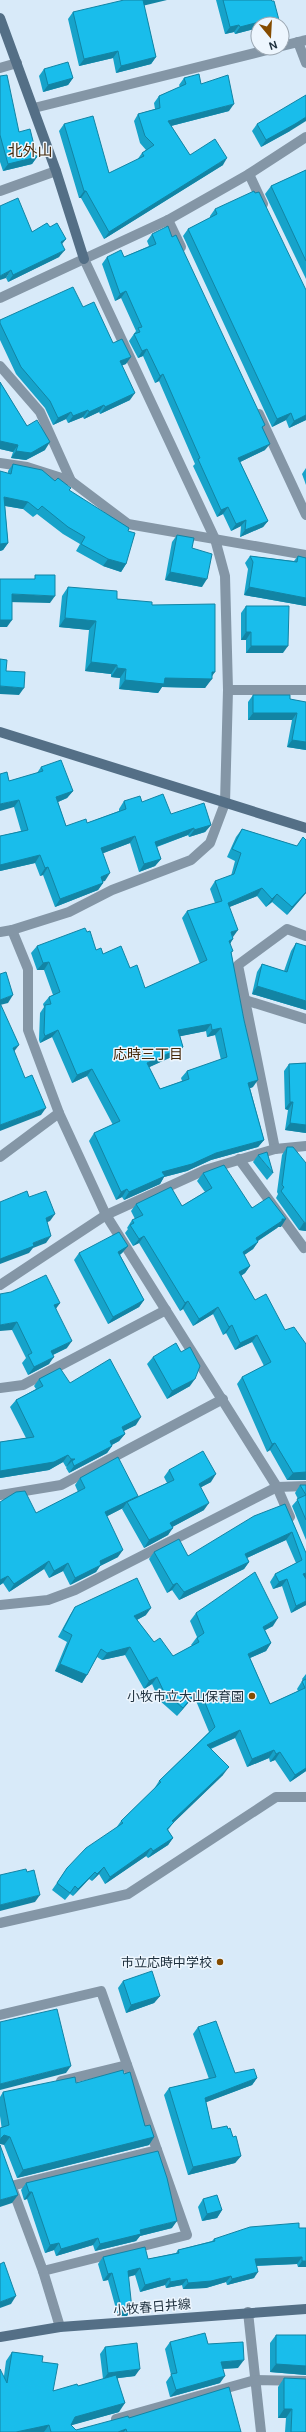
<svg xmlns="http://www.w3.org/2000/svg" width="306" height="2432" font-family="'DM Sans','Noto Sans JP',sans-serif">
<rect width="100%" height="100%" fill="#d8eaf9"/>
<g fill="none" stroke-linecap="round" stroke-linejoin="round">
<g stroke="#8496a6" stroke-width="10">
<path d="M298,42L306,63"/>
<path d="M282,46L306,40"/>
<path d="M0,68L17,63"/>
<path d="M34,108L275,48"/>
<path d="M249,174L263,204"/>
<path d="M0,191L56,171"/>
<path d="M168,220L181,247"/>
<path d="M84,259L215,539L225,576L228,690L225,803L210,843L191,860L112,890L69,912L12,930L28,969V1030L59,1113L106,1215L277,1487L290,1517"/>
<path d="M0,298L168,220L249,174L306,137"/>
<path d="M0,366L40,412L71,481"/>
<path d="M259,414L306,515"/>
<path d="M0,463L27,467L71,481L128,524L306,555"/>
<path d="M228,690H306"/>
<path d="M0,932L12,930"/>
<path d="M245,1000L306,1019"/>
<path d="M275,1149L238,965L287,929L306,936"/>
<path d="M0,1157L59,1113"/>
<path d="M239,1159L304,1248L306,1247"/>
<path d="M0,1285L106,1215L205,1170L275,1149L306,1146"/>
<path d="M0,1388L23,1385L166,1310"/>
<path d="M0,1495L61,1485L223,1399"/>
<path d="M0,1605L48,1600L75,1590L277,1487L306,1486"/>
<path d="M0,1923L128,1894L276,1797H306"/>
<path d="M0,2015L101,1991L187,2235L43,2271"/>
<path d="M61,2081L127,2065"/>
<path d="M11,2185L43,2271L60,2327"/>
<path d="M11,2186L157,2150"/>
<path d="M248,2312L261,2432"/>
<path d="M116,2419L255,2380L306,2381"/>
</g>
<g stroke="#546f86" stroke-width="10">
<path d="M0,18L56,171L84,259"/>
<path d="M0,732L306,828"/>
<path d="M0,2337L60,2327L306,2309"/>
</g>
</g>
<g fill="#16a3ca" fill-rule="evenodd">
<path d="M216,0H271L280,24H258V29V28L235,34L234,32L225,34Z"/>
<path d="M144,6L156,57L151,64L116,73L113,58L79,66L68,19L73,12Z"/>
<path d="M44,69L73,78L68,85L43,92L39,76Z"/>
<path d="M0,76L19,132L37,157L32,164L3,171L0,162Z"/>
<path d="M184,78L201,84L229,111L171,126L190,155L223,165L104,239L81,198H79L59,131L64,124L109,173L137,160L142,153L146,150L140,143L134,121L138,114L155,109L154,103L159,96L180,87L179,85Z"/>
<path d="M257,124L290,131L261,147L252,131Z"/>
<path d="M306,170V279L265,194L271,186Z"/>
<path d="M215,209L306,290V420L289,428L286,420L272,427L183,236L188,229L210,218V216Z"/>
<path d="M50,227L66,239L62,244L59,257L8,282L6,278L32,232Z"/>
<path d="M152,234L172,237L263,428L265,450L240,462L268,521L263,527L240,537L241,526L231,531L223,514L217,517L193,466L195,464L159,381L155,383L143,356L138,358L129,341L136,331L121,298L115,301L102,264L107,257H124L149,246L147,241Z"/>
<path d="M83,307L113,343L126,364L122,365L130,400L100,414L99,412L84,419L83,417L68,423L66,419L53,425L45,408L16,374L0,340V320Z"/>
<path d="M0,382L27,426L45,450L26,460L11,458L13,452L0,449Z"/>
<path d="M13,464L55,481L128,531L126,564L121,572L103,566L76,551L80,544L63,534L37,514L33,517L23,509L5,506L8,543L3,550L0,551L8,473V471Z"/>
<path d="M306,468V485L302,474Z"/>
<path d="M177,535L192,548L202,587L165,580L172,542Z"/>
<path d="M250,556L294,561L298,556L306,558V606L244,595L248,569L245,563Z"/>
<path d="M68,587L117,599L152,605L212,677L205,688L162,687L158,693L119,689L120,678L111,677V674L85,671L89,630L59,627L62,596Z"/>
<path d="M246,606L283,653H246V640H241V613Z"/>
<path d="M253,695L306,702V750L287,747L292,720H248V702Z"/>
<path d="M41,767L73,791L67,798L58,802L66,826L87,823L119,811V809L124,801L142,802L171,814L211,825L205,832L189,837L188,835L157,847L161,859L155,866L139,872L130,843L103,853L105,881H103V883L98,890L55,907L43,875L40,876L35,863L0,871V836L21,831L14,807L9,781L37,773Z"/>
<path d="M242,829L297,846L306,840V893L287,915L272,902L266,907L257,896L229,907L233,937L230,944L253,1087L250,1088L264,1140L258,1147L211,1160L187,1171L164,1177L160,1184L124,1200L122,1197L116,1200L89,1141L94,1133L113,1125L87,1076L72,1083L52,1037L40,1043L39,1040L40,1013L44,1007L43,1004L49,997L53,995L44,970H37L31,953L37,946L87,932L96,950L130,968L145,988L200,964L182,918L187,911L215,903L210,889L215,881L231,876L235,861L227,857L236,837ZM206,1031L207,1037L215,1035L221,1060L187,1071L181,1078L182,1081L160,1089L149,1067L178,1054L183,1047L180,1036Z"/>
<path d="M296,943L306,1010L252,994L257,972L262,964L284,971L291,951Z"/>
<path d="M306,1063V1133L285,1130L288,1110L285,1109L284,1071L289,1064Z"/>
<path d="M287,1147L306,1231L299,1230L276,1198L278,1194L277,1192L282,1155Z"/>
<path d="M258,1155L273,1173L267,1180L253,1162Z"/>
<path d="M203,1173L281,1227H278L277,1228L258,1241V1242L253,1249L244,1255L250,1266L245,1273L241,1276L255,1300L285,1330L306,1344V1480H287L270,1450L267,1452L237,1384L242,1377L264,1366L252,1342L235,1350L226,1333L223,1335L213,1314L193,1326L183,1309L180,1311L139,1243L133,1246L125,1233L128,1229L127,1228L132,1220L135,1219L131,1211L136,1204L182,1206L205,1192L197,1181Z"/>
<path d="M128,1246L122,1253L120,1255L144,1300L139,1307L108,1324L74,1260L79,1253Z"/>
<path d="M0,1294L60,1303L56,1308L67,1348L53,1355L49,1364L28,1375L22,1363L26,1358L12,1330Z"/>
<path d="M153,1357L190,1386L167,1399L147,1364Z"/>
<path d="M39,1379L70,1383L136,1425L123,1431L125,1434L119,1441L112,1445V1446L107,1453L69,1473L66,1468L67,1466L66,1467L63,1462L49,1470L0,1478V1442L26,1438L10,1407L16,1400L36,1389L34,1386Z"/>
<path d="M169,1470L211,1482L201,1487L204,1510L172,1527L168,1535L144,1548L122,1509L123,1508L107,1516L118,1557L100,1566L96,1572L70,1585L63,1571L49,1578L44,1569L9,1592L3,1583L0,1585V1502L36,1513L78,1492L75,1485L80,1478L137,1497L167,1483L164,1477Z"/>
<path d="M300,1485H306V1540L292,1506L298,1499L295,1493Z"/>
<path d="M285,1504L306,1553V1605L291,1613L282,1586L273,1589L270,1582L275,1574L296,1563L286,1540L247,1558L249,1562L244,1569L179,1600L172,1590L167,1593L149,1559L154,1552L188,1556Z"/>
<path d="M75,1607L146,1615L137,1620L154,1642L173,1656L192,1646L191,1645L197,1637L190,1621L196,1613L273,1626L265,1630L271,1643L266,1651L250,1658L270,1704L298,1691L297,1689L302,1681H303L302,1679L306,1674V1771L290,1782L275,1760L270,1762L269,1758L247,1767L235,1738L211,1749L223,1775L174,1822L168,1830L173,1838L168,1845L148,1858L146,1856L105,1884L99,1874L92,1881L89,1879L73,1896L70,1894L65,1900L52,1890L67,1868L116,1828L121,1821L154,1789L159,1781L209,1732L194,1696L177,1716L159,1700L152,1684L144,1689L125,1655L102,1660L97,1657L82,1683L55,1671L67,1642L58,1637L70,1615Z"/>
<path d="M123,1981L160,1996L154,2003L126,2013L118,1988Z"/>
<path d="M198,2027L235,2073L257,2078L252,2085L206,2102L212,2129H228L233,2137L241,2156L235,2163L188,2175L164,2095L169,2088L209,2079L193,2034Z"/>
<path d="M124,2074L145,2126L154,2137L149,2145L17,2178L4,2145L0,2116V2097L3,2092L76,2083Z"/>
<path d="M26,2183L172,2228L140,2236L136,2241L95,2251L93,2245L56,2256L54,2250L45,2253L27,2199L24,2200L21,2190Z"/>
<path d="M203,2199L222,2210L217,2218L202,2221L198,2207Z"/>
<path d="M299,2228H306V2267H298L297,2264L257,2266L254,2278L227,2285L226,2282L206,2288L183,2289L182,2285L166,2288L165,2285L140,2292L135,2275L128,2277L127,2316H118L108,2280L103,2281L98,2264L103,2257L148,2259L176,2253L178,2250L212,2241L214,2239Z"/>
<path d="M276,2335H306V2375L270,2372V2343Z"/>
<path d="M170,2342L208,2344L238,2368L223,2369L220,2383L170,2397L166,2382L171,2375L165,2349Z"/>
<path d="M105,2347L135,2376L118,2378L119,2412L71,2425L76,2430L129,2418L241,2432H0L4,2376L6,2361L12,2352L42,2362L53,2391L78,2386L103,2379L100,2354Z"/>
<path d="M284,2378L306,2432H285L286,2418H278V2387Z"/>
</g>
<g fill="#1284a4">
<path d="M143,0H167L138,7Z"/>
<path d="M263,21L260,24H258V28L235,34L240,27Z"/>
<path d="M239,25L234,32L225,34L230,27Z"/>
<path d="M118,51L113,58L79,66L84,59Z"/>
<path d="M156,57L151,64L116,73L121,66Z"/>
<path d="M73,78L68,85L43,92L48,85Z"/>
<path d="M234,104L229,111L163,128L168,121Z"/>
<path d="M306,117V121L290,131L261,147L266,140Z"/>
<path d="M37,157L32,164L3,171L8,164Z"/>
<path d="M227,158L223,165L104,239L109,232Z"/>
<path d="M84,191H86L81,198H79Z"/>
<path d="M66,239L60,246L61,242Z"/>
<path d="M65,250L59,257L8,282L13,275Z"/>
<path d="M11,270L6,278L0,280V276Z"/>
<path d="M126,291L121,298L115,301L120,294Z"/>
<path d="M147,349L143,356L138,358L142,351Z"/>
<path d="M131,357L126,364L115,368L120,361Z"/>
<path d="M163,374L159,381L155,383L160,376Z"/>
<path d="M135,393L130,400L100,414L105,407Z"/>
<path d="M104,405L99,412L84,419L89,412Z"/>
<path d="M88,410L83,417L68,423L73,416Z"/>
<path d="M71,412L66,419L53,425L58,418Z"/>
<path d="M291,413L286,420L272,427L277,419Z"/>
<path d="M306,415V420L289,428L294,421Z"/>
<path d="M0,441L18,445L13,452L0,449Z"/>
<path d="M50,442L45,450L26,460L11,458L16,451Z"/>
<path d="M270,444L265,450L234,465L238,458Z"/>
<path d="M4,497L28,502L23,509L0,505Z"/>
<path d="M228,507L223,514L217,517L221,510Z"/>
<path d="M246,520L241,526L231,531L236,524Z"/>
<path d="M268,521L263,527L240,537L245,530Z"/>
<path d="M8,543L3,550L0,551V544Z"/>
<path d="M108,559L126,564L121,572L103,566Z"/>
<path d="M170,572L207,579L202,587L165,580Z"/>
<path d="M249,587L306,598V606L244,595Z"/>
<path d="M12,594L55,596L50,603L7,602Z"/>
<path d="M65,618L96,621L89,630L59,627Z"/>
<path d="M0,620H12L7,627H0Z"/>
<path d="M246,632H251L246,640H241Z"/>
<path d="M251,646H288L283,653H246Z"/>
<path d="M91,662L117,665L111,674L85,671Z"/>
<path d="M117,668L126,669L120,678L111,677Z"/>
<path d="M212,672H215L210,679H212L205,688L162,687L158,693L119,689L125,680L165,678Z"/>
<path d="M0,686L24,688L19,695L0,694Z"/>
<path d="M253,713H297L292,720H248Z"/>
<path d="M292,740L306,742V750L287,747Z"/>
<path d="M73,791L67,798L51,805L56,797Z"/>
<path d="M19,800L14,807L0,811V804Z"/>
<path d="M211,825L205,832L189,837L194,830Z"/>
<path d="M194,828L188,835L150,849L155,842Z"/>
<path d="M135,836L130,843L96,856L101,848Z"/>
<path d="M40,855L35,863L0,871V865Z"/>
<path d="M161,859L155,866L139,872L144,864Z"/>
<path d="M48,867L43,875L40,876L45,868Z"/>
<path d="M110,873L105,881L96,884L101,877Z"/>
<path d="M103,883L98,890L55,907L60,899Z"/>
<path d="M262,888L257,896L222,910L228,903Z"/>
<path d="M306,892V893L287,915L292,907Z"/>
<path d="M277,894L272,902L266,907L272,899Z"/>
<path d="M238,930L233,937L231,932Z"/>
<path d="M233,939L228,947L229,941Z"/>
<path d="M49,962L44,970H37L43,963Z"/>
<path d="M257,986L306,1001V1010L252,994Z"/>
<path d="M13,995L8,1003L0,1005V1000Z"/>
<path d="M211,1024L206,1031L172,1038L178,1030Z"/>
<path d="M221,1028L215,1035L207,1037L212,1030Z"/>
<path d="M58,1030L52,1037L40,1043L45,1036Z"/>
<path d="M19,1045L13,1053V1048Z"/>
<path d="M183,1047L178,1054L141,1071L147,1063Z"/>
<path d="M92,1069L87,1076L72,1083L77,1075Z"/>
<path d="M258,1080L253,1087L243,1091L248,1083Z"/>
<path d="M290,1102H293L288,1110L285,1109Z"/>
<path d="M46,1108L41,1115L0,1131V1125Z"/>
<path d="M290,1123L306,1125V1133L285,1130Z"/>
<path d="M264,1140L258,1147L211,1160L187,1171L164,1177L160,1184L124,1200L129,1192L162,1172L216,1153Z"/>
<path d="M127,1189L122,1197L116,1200L121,1192Z"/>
<path d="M55,1214L50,1221L41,1225L46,1218Z"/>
<path d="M282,1219H286L281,1227H278L277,1228L250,1246L256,1238Z"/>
<path d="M304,1222L306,1223V1231L299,1230Z"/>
<path d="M51,1236L46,1243L33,1248L29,1253L0,1264V1259L33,1243Z"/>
<path d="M144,1236L139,1243L133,1246L139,1239Z"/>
<path d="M258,1242L253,1249L237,1260L243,1252Z"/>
<path d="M128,1246L122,1253L113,1259L118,1252Z"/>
<path d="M250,1266L245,1273L234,1280L239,1272Z"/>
<path d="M144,1300L139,1307L108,1324L113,1317Z"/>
<path d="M188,1301L183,1309L180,1311L185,1303Z"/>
<path d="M60,1303L55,1310L54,1305Z"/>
<path d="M218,1307L213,1314L193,1326L199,1319Z"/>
<path d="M17,1322L12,1330L0,1331V1325Z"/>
<path d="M232,1325L226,1333L223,1335L229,1327Z"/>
<path d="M257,1335L252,1342L235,1350L240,1343Z"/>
<path d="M72,1341L67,1348L46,1358L51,1351Z"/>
<path d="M54,1357L49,1364L28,1375L34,1367Z"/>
<path d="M195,1379L190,1386L167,1399L172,1391Z"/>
<path d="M141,1417L136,1425L116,1435L122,1427Z"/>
<path d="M125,1434L119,1441L104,1449L110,1441Z"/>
<path d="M275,1443L270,1450L267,1452L272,1444Z"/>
<path d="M112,1446L107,1453L69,1473L74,1466Z"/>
<path d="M68,1455L63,1462L49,1470L0,1478V1471Z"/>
<path d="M71,1459H75L72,1461L66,1467Z"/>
<path d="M306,1472V1480H287L293,1473Z"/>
<path d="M216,1474L211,1482L194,1491L199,1484Z"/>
<path d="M138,1496L133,1503L127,1502L123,1508L100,1520L105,1512Z"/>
<path d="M209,1503L204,1510L165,1531L170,1523Z"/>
<path d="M173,1528L168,1535L144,1548L149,1540Z"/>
<path d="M292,1532L286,1540L240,1561L245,1554Z"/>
<path d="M123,1550L118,1557L100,1566L96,1572L70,1585L75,1578L100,1561Z"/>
<path d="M49,1561L44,1569L9,1592L14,1584Z"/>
<path d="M249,1562L244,1569L179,1600L184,1592Z"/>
<path d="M68,1563L63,1571L49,1578L54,1571Z"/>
<path d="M306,1573V1579L303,1574Z"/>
<path d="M8,1576L3,1583L0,1585V1580Z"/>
<path d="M287,1579L282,1586L273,1589L279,1582Z"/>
<path d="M177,1583L172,1590L167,1593L173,1585Z"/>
<path d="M306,1601V1605L291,1613L296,1606Z"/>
<path d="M151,1608L146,1615L129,1624L134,1616Z"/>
<path d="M278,1618L273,1626L258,1634L263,1627Z"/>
<path d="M271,1643L266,1651L243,1661L248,1654Z"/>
<path d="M130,1647L125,1655L102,1660L107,1653Z"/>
<path d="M60,1664L87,1675L82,1683L55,1671Z"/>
<path d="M157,1677L152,1684L144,1689L149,1681Z"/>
<path d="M199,1688L194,1696L177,1716L183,1708Z"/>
<path d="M240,1730L235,1738L202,1752L207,1745Z"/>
<path d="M274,1750L269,1758L247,1767L252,1759Z"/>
<path d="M280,1752L275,1760L270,1762L276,1754Z"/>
<path d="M229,1767L223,1775L167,1829L172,1821Z"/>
<path d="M306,1768V1771L290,1782L295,1775Z"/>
<path d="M173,1838L168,1845L148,1858L153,1851Z"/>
<path d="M151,1848L146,1856L105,1884L110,1877Z"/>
<path d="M104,1867L99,1874L92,1881L97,1874Z"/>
<path d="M95,1872L89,1879L73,1896L78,1889Z"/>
<path d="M40,1895L35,1902L0,1911V1905Z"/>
<path d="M160,1996L154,2003L126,2013L131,2005Z"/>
<path d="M71,2066L66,2073L0,2090V2084Z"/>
<path d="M257,2078L252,2085L199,2105L205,2098Z"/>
<path d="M4,2135L10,2137L4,2145L0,2144V2139Z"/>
<path d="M154,2137L149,2145L17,2178L23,2170Z"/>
<path d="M241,2156L235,2163L188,2175L193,2167Z"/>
<path d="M29,2192H32L27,2199L24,2200Z"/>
<path d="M18,2195L12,2203L0,2207V2200Z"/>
<path d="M222,2210L217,2218L202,2221L207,2214Z"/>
<path d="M177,2221L172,2228L140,2236L136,2241L95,2251L100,2244L140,2230Z"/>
<path d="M98,2238L93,2245L56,2256L61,2249Z"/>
<path d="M59,2243L54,2250L45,2253L50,2245Z"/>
<path d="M302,2257L297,2264L250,2266L255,2259Z"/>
<path d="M302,2261H306V2267H298Z"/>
<path d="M140,2268L135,2275L123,2278L128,2271Z"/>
<path d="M258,2272L254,2278L227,2285L232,2279Z"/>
<path d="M112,2273L108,2280L103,2281L108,2274Z"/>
<path d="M231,2276L226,2282L206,2288L183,2289L188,2283Z"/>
<path d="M170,2278L165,2285L140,2292L145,2285Z"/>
<path d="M187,2279L182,2285L166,2288L170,2282Z"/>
<path d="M16,2296L11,2304L0,2308V2302Z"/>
<path d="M132,2309L127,2316H118L122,2310Z"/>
<path d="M244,2360L238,2368L216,2369L221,2362Z"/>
<path d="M276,2364L306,2366V2375L270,2372Z"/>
<path d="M140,2369L135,2376L103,2380L108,2373Z"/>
<path d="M225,2376L220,2383L170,2397L176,2390Z"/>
<path d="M125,2403L119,2412L69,2426L75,2417Z"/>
<path d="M284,2409H292L286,2418H278Z"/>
<path d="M49,2425L44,2432H16Z"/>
<path d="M126,2429L124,2432H118Z"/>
</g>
<g fill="#19bdeb" stroke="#1284a4" fill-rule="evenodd">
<path d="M124,0H143L156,57L121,66L118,51L84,59L73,12Z"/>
<path d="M223,0H271L272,1H274L280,24H263V21L240,27L239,25L230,27Z"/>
<path d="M68,62L73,78L48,85L44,69Z"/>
<path d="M199,74L201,84L228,75L234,104L168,121L190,155L215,139L227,158L109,232L86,191H84L64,124L93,116L109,173L144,156L142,153L154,145L145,136L138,114L160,108L159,96L186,84L184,78Z"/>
<path d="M7,75L19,132L30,129L37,157L8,164L0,135V76Z"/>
<path d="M306,95V117L295,124L266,140L257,124Z"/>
<path d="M306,170V261L271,186Z"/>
<path d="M254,191L255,193L259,192L306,290V415L294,421L291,413L277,419L188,229L217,214L215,209Z"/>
<path d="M18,198L32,232L47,223L50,227L57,223L66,239L61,242L65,250L13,275L11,270L0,276V206Z"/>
<path d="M168,226L172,237L176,235L265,425L262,427L270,444L238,458L268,521L245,530L246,520L236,524L228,507L221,510L198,459L200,458L163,374L160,376L147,349L142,351L134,334L140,332L138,328L142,327L126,291L120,294L107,257L121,250L124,257L156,244L152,234Z"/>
<path d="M73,287L83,307L94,302L113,343L122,339L131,357L120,361L135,393L105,407L104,405L89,412L88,410L73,416L71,412L58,418L50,401L21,367L0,323V320Z"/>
<path d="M0,382L27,426L37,420L50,442L31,453L16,451L18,445L0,441Z"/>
<path d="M13,464L42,470L55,481L58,478L71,488L69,490L129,528L128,531L135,533L126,564L108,559L81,544L85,537L68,527L42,506L38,510L28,502L4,497L8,543L0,544V471L11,474Z"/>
<path d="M177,535L194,538L192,548L212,554L207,579L170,572Z"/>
<path d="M250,556L297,562L298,556L306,558V598L249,587L253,562Z"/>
<path d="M35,575H55V596L12,594V620H0V579H35Z"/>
<path d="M68,587L117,591V599L152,602V605L215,604V672H212V679L165,678L164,684L125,680L126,669L117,668V665L91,662L96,621L65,618Z"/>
<path d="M246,606H289L288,646H251V632H246Z"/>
<path d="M0,659L7,660L6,671L25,672L24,688L0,686Z"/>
<path d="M253,695H290V699L306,702V742L292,740L297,713H253Z"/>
<path d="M61,760L73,791L56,797L66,826L86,819L87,823L126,809L124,801L140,796L142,802L163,794L171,814L204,803L211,825L194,830V828L155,842L161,859L144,864L135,836L101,848L110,873L101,877L103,883L60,899L48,867L45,868L40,855L0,865V836L28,830L19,800L0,804V774L7,772L9,781L43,771L41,767Z"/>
<path d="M242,829L297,846L303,837L306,840V892L292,907L277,894L272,899L262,888L228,903L238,930L231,932L233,939L229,941L233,951L231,952L244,1020L258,1080L248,1083L264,1140L216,1153L192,1164L162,1172L165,1176L129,1192L127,1189L121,1192L94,1133L120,1121L92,1069L77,1075L58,1030L45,1036L44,1033L45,1005L51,1004L49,997L60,992L49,962L43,963L37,946L85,928L87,932L90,931L96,950L101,948L103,954L121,946L130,968L137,965L145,988L207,960L187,911L222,901L215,881L234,874L241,853L232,849ZM211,1024L212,1030L221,1028L227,1057L187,1071L189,1079L160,1089L147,1063L183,1047L178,1030Z"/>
<path d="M296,943L306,946V1001L257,986L262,964L287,972Z"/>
<path d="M6,972L13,995L0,1000V974Z"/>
<path d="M0,1003L19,1045L13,1048L25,1078L32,1075L46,1108L0,1125Z"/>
<path d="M306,1063V1125L290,1123L293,1102H290L289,1064Z"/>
<path d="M287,1147H293L306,1163V1223L304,1222L281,1191L284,1187L282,1185Z"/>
<path d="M267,1152L273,1173L258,1155Z"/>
<path d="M224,1165L252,1208L269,1197L286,1219H282V1221L256,1238L258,1242L243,1252L250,1266L239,1272L255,1300L266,1294L285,1330L294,1327L306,1344V1472L293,1473L275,1443L272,1444L242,1377L271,1362L257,1335L240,1343L232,1325L229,1327L218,1307L199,1319L188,1301L185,1303L144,1236L139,1239L130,1225L134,1223L132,1220L143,1215L136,1204L171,1187L182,1206L212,1188L203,1173Z"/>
<path d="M27,1191L29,1197L46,1191L55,1214L46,1218L51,1236L33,1243L34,1246L0,1259V1202Z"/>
<path d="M119,1232L128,1246L118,1252L144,1300L113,1317L79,1253Z"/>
<path d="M46,1275L60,1303L54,1305L72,1341L51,1351L54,1357L34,1367L28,1355L32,1353L17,1322L0,1325V1294L11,1292Z"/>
<path d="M176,1343L181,1352L190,1347L200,1366L195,1379L172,1391L153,1357Z"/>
<path d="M110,1359L141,1417L122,1427L125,1434L110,1441L112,1446L74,1466L72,1461L75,1459H71L68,1455L54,1462L0,1471V1442L34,1437L16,1400L43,1386L39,1379L60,1368L70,1383Z"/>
<path d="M203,1451L216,1474L199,1484L209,1503L170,1523L173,1528L149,1540L127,1502L174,1480L169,1470Z"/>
<path d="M118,1457L138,1496L105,1512L123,1550L100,1561L101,1565L75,1578L68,1563L54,1571L49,1561L14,1584L8,1576L0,1580V1502L16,1492L25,1491L36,1513L85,1488L80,1478Z"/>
<path d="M300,1485H306V1520L297,1499L306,1495Z"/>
<path d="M285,1504L306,1553V1573L303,1574L306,1579V1601L296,1606L287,1579L279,1582L275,1574L302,1560L292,1532L245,1554L249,1562L184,1592L177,1583L173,1585L154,1552L179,1539L188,1556L254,1516Z"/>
<path d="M255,1572L278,1618L263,1627L271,1643L248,1654L270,1704L305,1688L302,1681L306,1679V1768L295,1775L280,1752L276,1754L274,1750L252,1759L240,1730L207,1745L229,1767L172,1821L174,1822L167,1829L173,1838L153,1851L151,1848L110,1877L104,1867L97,1874L95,1872L78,1889L75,1886L70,1893L57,1883L67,1868L86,1848L123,1823L121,1821L161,1782L159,1781L215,1727L199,1688L183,1708L164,1692L157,1677L149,1681L130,1647L107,1653L101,1649L87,1675L60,1664L72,1635L63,1630L75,1607L137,1578L151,1608L134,1616L154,1642L160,1638L173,1656L199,1642L197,1638L204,1633L196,1613Z"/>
<path d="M26,1869L27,1872L34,1870L40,1895L0,1905V1875Z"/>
<path d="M152,1971L160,1996L131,2005L123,1981Z"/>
<path d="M57,2009L71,2066L0,2084V2022Z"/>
<path d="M216,2021L235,2073L254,2069L257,2078L205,2098L212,2129L227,2126L228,2129L230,2128L233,2137L236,2136L241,2156L193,2167L169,2088L216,2077L198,2027Z"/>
<path d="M123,2070L124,2074L130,2072L145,2126L150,2125L154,2137L23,2170L10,2137L4,2135L1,2138L0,2142V2128L9,2125L3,2092L75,2077L76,2083Z"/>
<path d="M0,2145L18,2195L0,2200Z"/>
<path d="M158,2151L167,2178L177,2221L140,2230L141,2234L100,2244L98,2238L61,2249L59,2243L50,2245L32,2192H29L26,2183Z"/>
<path d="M217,2195L222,2210L207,2214L203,2199Z"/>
<path d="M299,2223V2228H306V2261H302V2257L255,2259L258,2272L232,2279L231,2276L211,2281L188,2283L187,2279L170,2282V2278L145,2285L140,2268L128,2271L132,2309L122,2310L112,2273L108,2274L103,2257L145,2247L148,2259L179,2253L178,2250L215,2241L214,2239L250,2227Z"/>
<path d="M4,2262L16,2296L0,2302V2264Z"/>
<path d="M205,2333L208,2344L243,2342L244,2360L221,2362L225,2376L176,2390L171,2374L177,2373L170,2342Z"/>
<path d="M276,2335H306V2366L276,2364Z"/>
<path d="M137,2343L140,2369L108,2373L105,2347Z"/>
<path d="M12,2352L43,2356L42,2362L58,2364L53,2391L77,2384L78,2386L116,2375L125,2403L75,2417L71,2425L76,2430L128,2416L129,2418L229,2387L241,2432H127L126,2429L118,2432H51L49,2425L16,2432H0V2369L7,2383Z"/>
<path d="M284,2378L306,2379V2432H291L292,2409H284Z"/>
</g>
<g fill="#854c00" stroke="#edf6fe" stroke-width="1.5">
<circle cx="252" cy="1696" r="4"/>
<circle cx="220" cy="1962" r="4"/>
</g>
<g text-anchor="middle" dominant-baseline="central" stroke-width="3" stroke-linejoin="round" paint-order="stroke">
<g font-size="13" fill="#1d2f3d" stroke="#edf6fe" text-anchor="end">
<text x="244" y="1696">小牧市立大山保育園</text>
<text x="212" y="1962">市立応時中学校</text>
</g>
<g font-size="13" fill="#1d2f3d" stroke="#edf6fe">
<text transform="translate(152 2307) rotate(-5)">小牧春日井線</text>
</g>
<g font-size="14" fill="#442809" stroke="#edf6fe">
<text x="148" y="1054">応時三丁目</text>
</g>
<g font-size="15" fill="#442809" stroke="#edf6fe">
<text x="30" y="151">北外山</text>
</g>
</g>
<g transform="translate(270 36) rotate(162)"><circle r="19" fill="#edf6fe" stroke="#9aa6b1"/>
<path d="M0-3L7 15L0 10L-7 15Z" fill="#854c00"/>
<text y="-6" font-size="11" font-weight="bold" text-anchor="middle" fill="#1d2f3d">N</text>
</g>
</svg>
